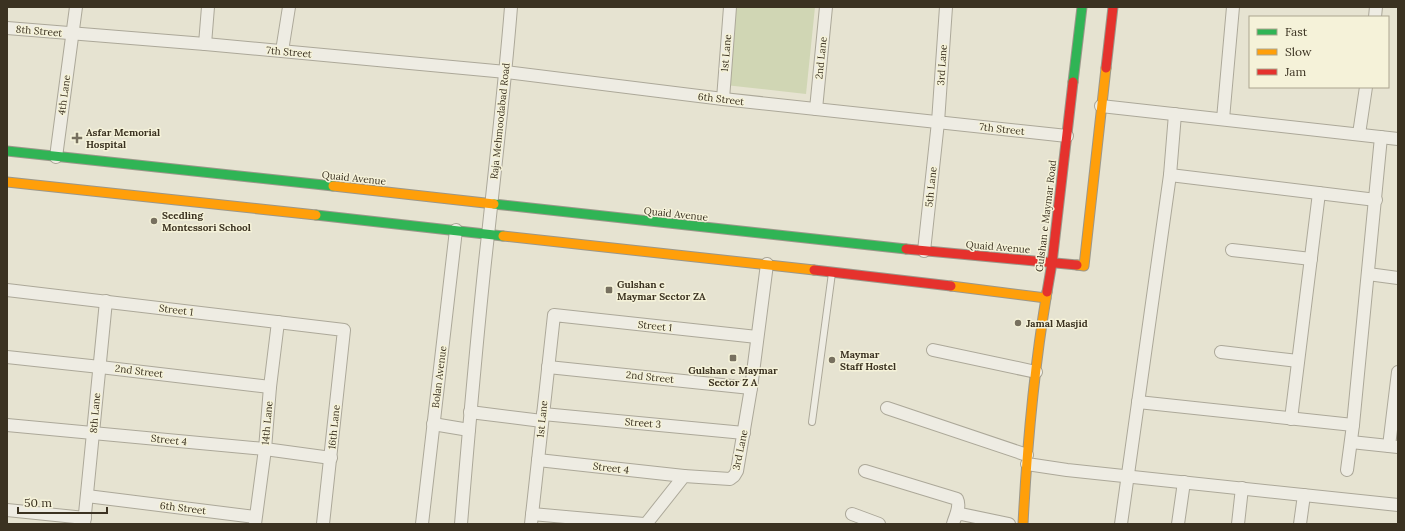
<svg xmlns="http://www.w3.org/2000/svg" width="1405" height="531" font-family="Lora,serif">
<rect width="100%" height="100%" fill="#e6e3d1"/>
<path fill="#d0d6b4" d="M736,7H815L806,94L725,85Z"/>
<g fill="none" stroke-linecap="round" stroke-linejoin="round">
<defs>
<path id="lane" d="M812,422L832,273"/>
<g id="street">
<path d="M1375,17L1376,7"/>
<path d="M7,28L205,44L506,72L723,99L1067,136"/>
<path d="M205,44L208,7"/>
<path d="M282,51L289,7"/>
<path d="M723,99L730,7"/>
<path d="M1101,106L1398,139"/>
<path d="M816,109L826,7"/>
<path d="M1223,119L1233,7"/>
<path d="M1359,134L1366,87"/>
<path d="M56,157L76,7"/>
<path d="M1170,175L1376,200"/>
<path d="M1232,250L1311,259"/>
<path d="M924,251L938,122L946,7"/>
<path d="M1368,274L1398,278"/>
<path d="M7,290L344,330L323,524"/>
<path d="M933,350L1036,372"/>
<path d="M1221,352L1298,361"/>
<path d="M7,357L100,367L270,387"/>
<path d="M548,367L751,388"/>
<path d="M1138,402L1353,425"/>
<path d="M887,408L1027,455"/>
<path d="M470,412L542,421"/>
<path d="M543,414L744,433"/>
<path d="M1291,419L1319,193"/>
<path d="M433,424L469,430"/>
<path d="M7,425L265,449L331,458"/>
<path d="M1351,442L1398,447"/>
<path d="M1389,446L1398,372"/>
<path d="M538,460L684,476"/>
<path d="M1027,464L1067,470L1398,505"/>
<path d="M1347,470L1353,425L1381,137"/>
<path d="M865,471L957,499C961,507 955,516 953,524"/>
<path d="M87,496L255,517"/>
<path d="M7,510L85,518"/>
<path d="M532,514L644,524"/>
<path d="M852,514L879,524"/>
<path d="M957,515L961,514L1009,524"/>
<path d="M84,524L106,301"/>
<path d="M255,524L265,449L270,387L278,322"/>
<path d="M422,524L456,230"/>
<path d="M461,524C469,428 477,331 488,235C496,159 505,83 511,7"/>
<path d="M531,524L554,315L757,337"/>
<path d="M646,524L684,476L730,479L734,476L737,471L751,388L767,264"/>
<path d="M1121,524L1170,175L1175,114"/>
<path d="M1178,524L1184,482"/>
<path d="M1238,524L1242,488"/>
<path d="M1300,524L1304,495"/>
</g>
<g id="fast">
<path d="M1073,82L1082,7"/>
<path d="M7,151L333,186"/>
<path d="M494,204L906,249"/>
<path d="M316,215L503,236"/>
</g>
<g id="slow">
<path d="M7,182L316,215"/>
<path d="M333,186L494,204"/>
<path d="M503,236L814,270"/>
<path d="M1077,265L1084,266L1106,68"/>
<path d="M951,286L1046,298"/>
<path d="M1023,524C1027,446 1034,369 1047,292"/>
</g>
<g id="jam">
<path d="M1106,68L1113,7"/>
<path d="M906,249L1077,265"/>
<path d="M814,270L951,286"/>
<path d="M1047,292L1052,263L1073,82"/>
</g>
</defs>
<use href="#lane" stroke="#aca899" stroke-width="8"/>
<use href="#street" stroke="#aca899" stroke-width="14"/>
<use href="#fast" stroke="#9b978a" stroke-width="11"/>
<use href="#slow" stroke="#9b978a" stroke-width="11"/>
<use href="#jam" stroke="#9b978a" stroke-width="11"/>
<use href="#lane" stroke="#eeece3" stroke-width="6"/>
<use href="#street" stroke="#eeece3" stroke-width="12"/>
<use href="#fast" stroke="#30b455" stroke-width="9"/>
<use href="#slow" stroke="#ff9f0a" stroke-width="9"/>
<use href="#jam" stroke="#e5322d" stroke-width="9"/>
</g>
<g fill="#77705f" stroke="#f5f2d9" stroke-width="1.5">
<path d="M75 132h4v4h4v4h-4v4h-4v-4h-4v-4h4z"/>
<circle cx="154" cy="221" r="4"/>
<rect x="605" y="286" width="8" height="8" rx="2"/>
<circle cx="1018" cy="323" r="4"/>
<rect x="729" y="354" width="8" height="8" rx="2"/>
<circle cx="832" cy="360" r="4"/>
</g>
<g text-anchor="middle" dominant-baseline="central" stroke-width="3" stroke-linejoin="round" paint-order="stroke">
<g font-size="10" fill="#3b3221" stroke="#f5f2d9">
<text transform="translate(39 31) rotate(5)">8th Street</text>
<text transform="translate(289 52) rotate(5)">7th Street</text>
<text transform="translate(726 53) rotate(-85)">1st Lane</text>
<text transform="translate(821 58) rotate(-84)">2nd Lane</text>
<text transform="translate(942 65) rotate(-86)">3rd Lane</text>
<text transform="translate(64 95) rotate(-82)">4th Lane</text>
<text transform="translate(721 99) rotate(7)">6th Street</text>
<text transform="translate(500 121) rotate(-84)">Raja Mehmoodabad Road</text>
<text transform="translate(1002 129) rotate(6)">7th Street</text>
<text transform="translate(354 178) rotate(6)">Quaid Avenue</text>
<text transform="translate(931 187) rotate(-84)">5th Lane</text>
<text transform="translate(676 214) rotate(6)">Quaid Avenue</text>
<text transform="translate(1046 216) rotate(-83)">Gulshan e Maymar Road</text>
<text transform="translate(998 247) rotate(5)">Quaid Avenue</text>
<text transform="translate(176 310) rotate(7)">Street 1</text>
<text transform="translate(655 326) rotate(6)">Street 1</text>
<text transform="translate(139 371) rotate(7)">2nd Street</text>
<text transform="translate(439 377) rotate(-83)">Bolan Avenue</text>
<text transform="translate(650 377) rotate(6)">2nd Street</text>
<text transform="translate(95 413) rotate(-85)">8th Lane</text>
<text transform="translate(542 419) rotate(-84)">1st Lane</text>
<text transform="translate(267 423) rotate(-85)">14th Lane</text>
<text transform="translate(643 423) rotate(5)">Street 3</text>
<text transform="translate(334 427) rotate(-84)">16th Lane</text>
<text transform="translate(169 440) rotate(6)">Street 4</text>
<text transform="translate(740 450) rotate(-78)">3rd Lane</text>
<text transform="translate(611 468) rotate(7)">Street 4</text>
<text transform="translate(183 508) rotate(7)">6th Street</text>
</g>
<g font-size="10" font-weight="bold" fill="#3b3221" stroke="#f5f2d9" text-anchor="start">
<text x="86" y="132">Asfar Memorial<tspan x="86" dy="12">Hospital</tspan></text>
<text x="162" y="215">Seedling<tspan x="162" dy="12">Montessori School</tspan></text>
<text x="617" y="284">Gulshan e<tspan x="617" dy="12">Maymar Sector ZA</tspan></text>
<text x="1026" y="323">Jamal Masjid</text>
<text x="840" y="354">Maymar<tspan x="840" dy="12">Staff Hostel</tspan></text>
<text x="733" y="370" text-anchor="middle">Gulshan e Maymar<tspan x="733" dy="12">Sector Z A</tspan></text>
</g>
</g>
<rect width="1405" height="531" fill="none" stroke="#3b3221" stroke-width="16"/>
<rect x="1249" y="16" width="140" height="72" fill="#f5f2d9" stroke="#aba58f"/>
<rect x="1257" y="29" width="20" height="6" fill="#30b455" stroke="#aba58f"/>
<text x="1285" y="36" font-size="12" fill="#3b3221">Fast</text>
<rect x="1257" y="49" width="20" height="6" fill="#ff9f0a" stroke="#aba58f"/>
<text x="1285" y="56" font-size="12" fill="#3b3221">Slow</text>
<rect x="1257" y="69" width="20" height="6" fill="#e5322d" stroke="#aba58f"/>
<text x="1285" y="76" font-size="12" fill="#3b3221">Jam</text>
<path d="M18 507v6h89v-6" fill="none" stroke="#3b3221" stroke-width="2"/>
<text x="24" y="507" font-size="12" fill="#3b3221" stroke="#f5f2d9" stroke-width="3" paint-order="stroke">50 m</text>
</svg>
